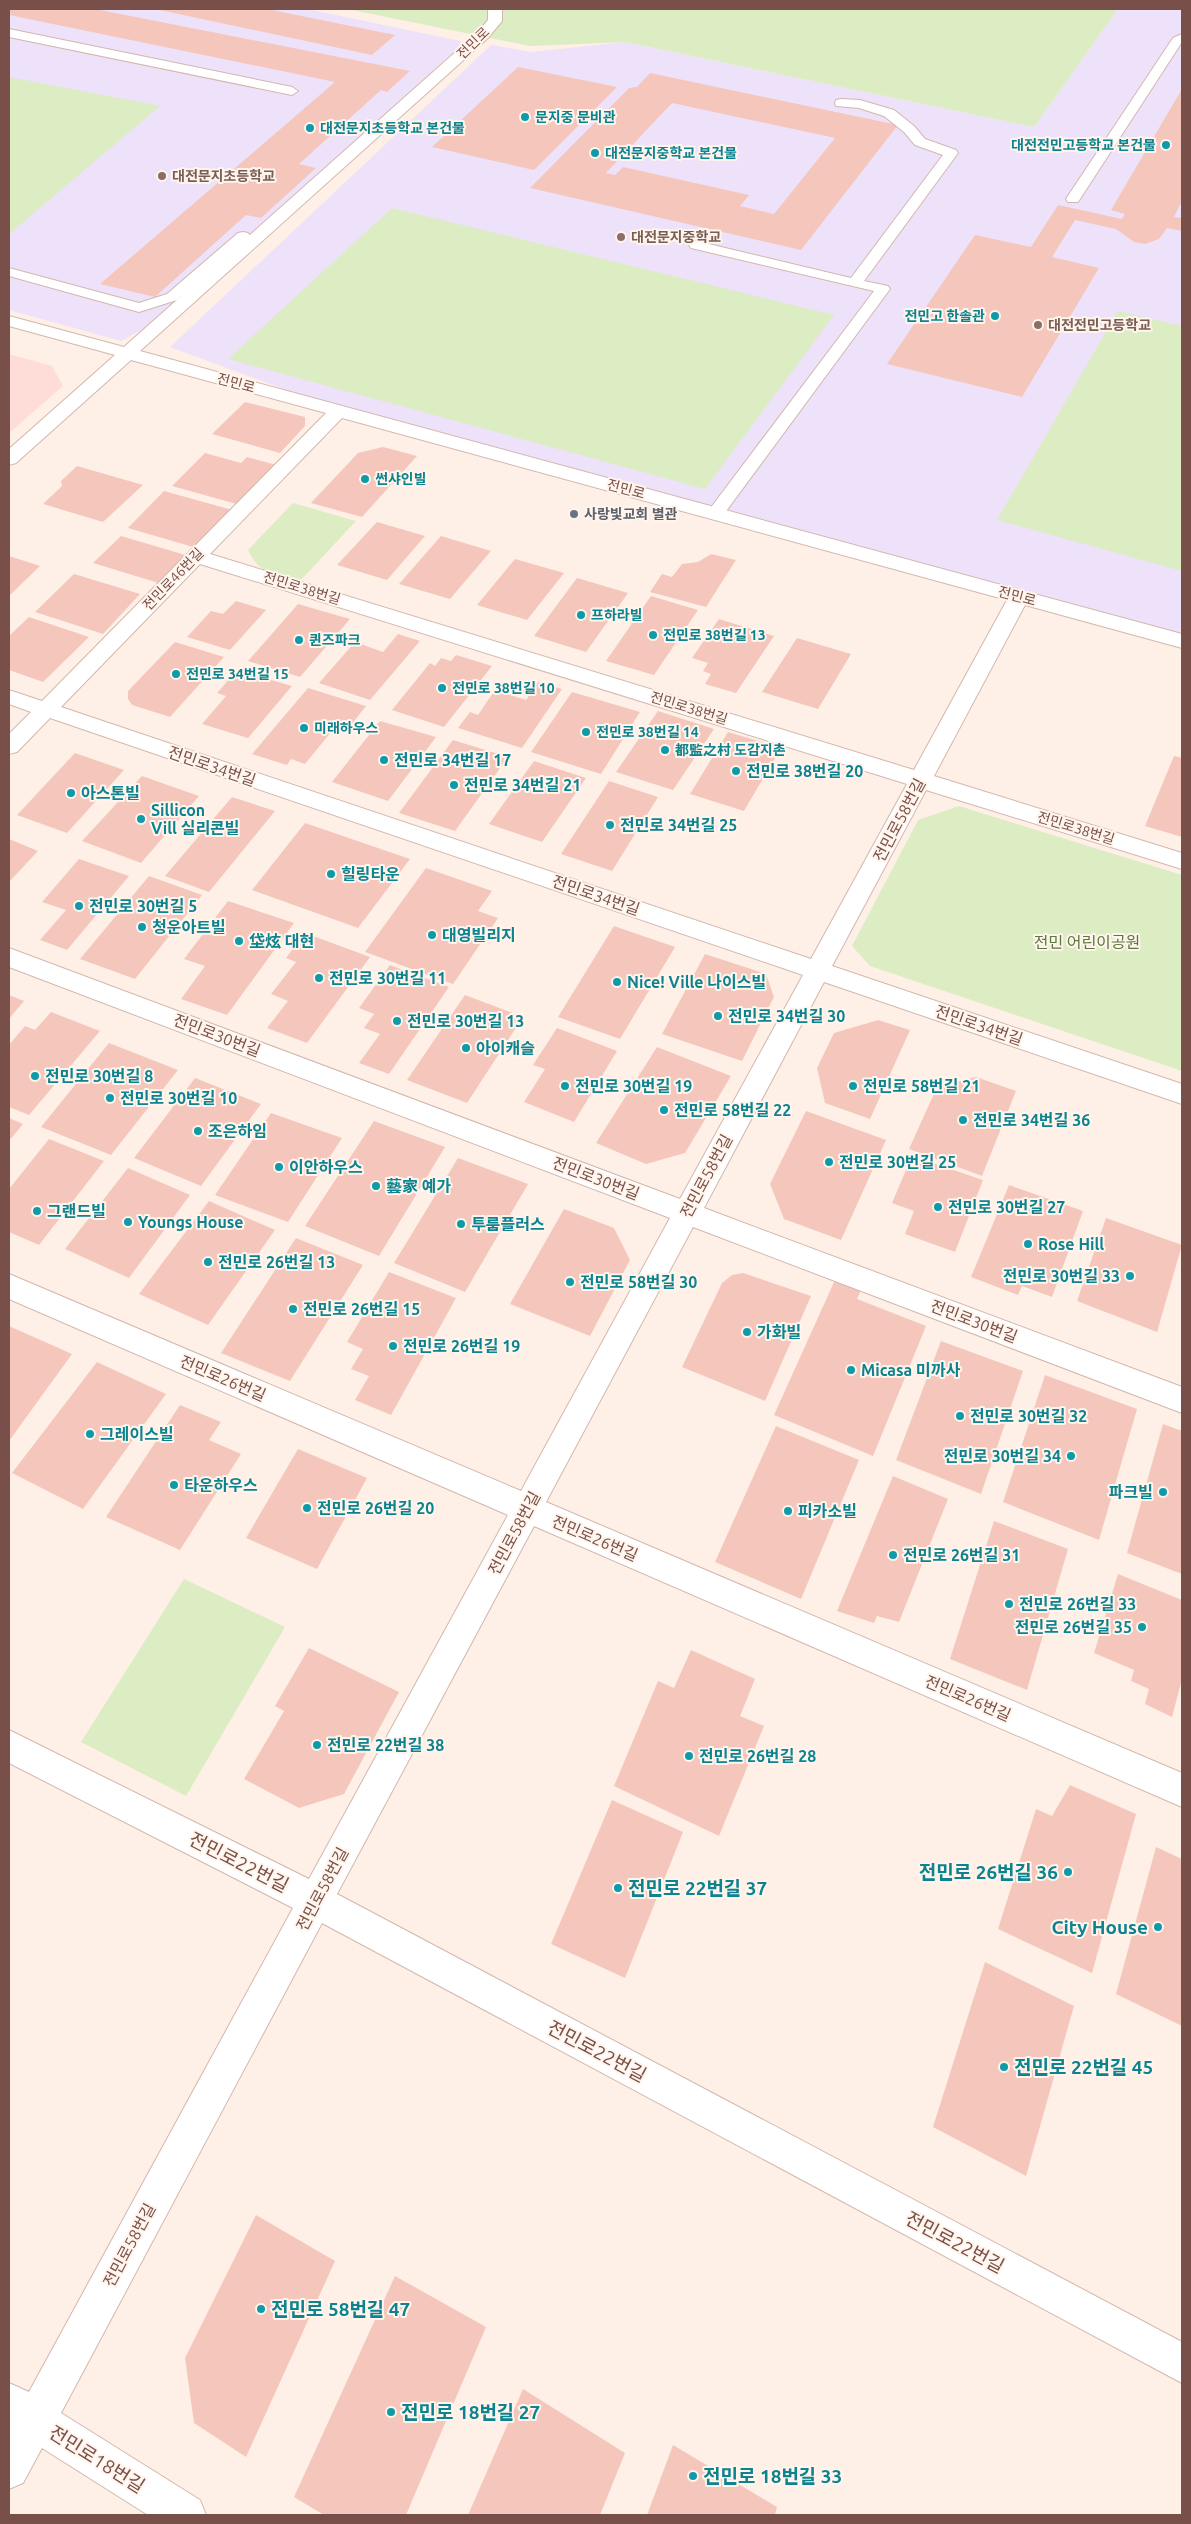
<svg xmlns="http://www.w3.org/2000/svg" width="1191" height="2524" font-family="Ubuntu,'Noto Sans KR',sans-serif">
<rect width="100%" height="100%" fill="#fef0e6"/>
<path fill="#feddd9" d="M9,354L52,366L63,386L9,433Z"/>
<g fill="#ede2fa">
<path d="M9,9H307L465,42L147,327L121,341L9,310Z"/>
<path d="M1118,9H1182V641L335,408L170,347L491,45L532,52L624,42L1034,127Z"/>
</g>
<g fill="#dcecc3">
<path d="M347,9H1118L1034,127L625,42L530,46Z"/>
<path d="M9,77L160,106L9,234Z"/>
<path d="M392,208L834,315L705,489L228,359Z"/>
<path d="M1118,311L1182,326V571L997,520Z"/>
<path d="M293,503L356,521L299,582C274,574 260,575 248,550Z"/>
<path d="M959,806L1182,875V1071L870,966L852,946L918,820Z"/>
<path d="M184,1579L285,1627L186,1796L81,1742Z"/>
</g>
<g fill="#f5c7bc" fill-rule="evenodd">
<path d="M9,9H95L410,71L387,92L381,90L299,164L316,168L261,218L246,215L155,297L100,284L335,82L9,15Z"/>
<path d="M155,9H267L395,35L372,55Z"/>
<path d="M518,67L617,87L534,170L432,147Z"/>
<path d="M650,73L898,125L801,250L530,188L629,88L637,87ZM672,103L835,138L774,214L740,206L749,195L623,167L615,175L606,173Z"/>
<path d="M1182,89V201L1174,217L1182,218V231L1167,228L1159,239L1145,244L1134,242L1116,229L1075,220L1052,257L1099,268L1022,397L887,364L975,235L1031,247L1058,205L1122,219L1125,214L1111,210Z"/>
<path d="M245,402L305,417V426L280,453L212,434Z"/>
<path d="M383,447L417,456L362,517L311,503L358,453Z"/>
<path d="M205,453L241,463L247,457L284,467L240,505L172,486Z"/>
<path d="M77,466L143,485L103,522L43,504L62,486L61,481Z"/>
<path d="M164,491L236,511L200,549L128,528Z"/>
<path d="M377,522L425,536L387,580L337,565Z"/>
<path d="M121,536L189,556L162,584L93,563Z"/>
<path d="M441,536L491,551L450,599L399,584Z"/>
<path d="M711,554L736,560L706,607L650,592L662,574L672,577L682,564L698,562Z"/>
<path d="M9,556L40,566L9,596Z"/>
<path d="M515,559L564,573L527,620L477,605Z"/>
<path d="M74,574L140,594L103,634L35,612Z"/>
<path d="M577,578L628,593L586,652L534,636Z"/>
<path d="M651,596L698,610L654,675L606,661Z"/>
<path d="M236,601L266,610L230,650L187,637L211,611L223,614Z"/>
<path d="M298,604L350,619L300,677L248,661Z"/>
<path d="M29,617L89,637L43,682L9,670V636Z"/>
<path d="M719,619L774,636L736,693L705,684L711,674L703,671L708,663L692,658Z"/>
<path d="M398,634L420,641L370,700L319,683L355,642L383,652Z"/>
<path d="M797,638L851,654L818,709L762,692Z"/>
<path d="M175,642L224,657L170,717L132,705L128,699V691Z"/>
<path d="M456,655L492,666L444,727L392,710L430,663L435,666L441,658L451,661Z"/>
<path d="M237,670L292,686L248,738L202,724L226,696L217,693Z"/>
<path d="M538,682L562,689L522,748L458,728L470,712L478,715L495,690L526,700Z"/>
<path d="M308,688L366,706L347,730L336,726L305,764L291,759L287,765L252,754Z"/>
<path d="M572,692L640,712L601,774L531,752Z"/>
<path d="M658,711L714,729L673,790L616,772Z"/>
<path d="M380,721L436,737L388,801L332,782Z"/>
<path d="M728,732L781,748L744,811L690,794Z"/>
<path d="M453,740L508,757L455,831L399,813Z"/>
<path d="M75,753L124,770L67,833L17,815Z"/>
<path d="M1174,756L1182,758V837L1145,826Z"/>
<path d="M534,761L586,778L542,842L489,824Z"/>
<path d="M142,776L199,796L141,863L82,841Z"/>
<path d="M609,781L658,797L612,871L561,854Z"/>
<path d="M232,797L275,811L209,892L165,876Z"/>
<path d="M305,823L410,859L358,928L252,890Z"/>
<path d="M9,839L38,851L9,882Z"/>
<path d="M79,859L129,876L67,950L40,940L66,910L42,902Z"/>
<path d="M426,868L492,891L478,911L498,918L453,984L365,952Z"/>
<path d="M149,876L202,895L135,979L80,959Z"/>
<path d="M228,901L294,923L227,1015L181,999L205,966L184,959Z"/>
<path d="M614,926L675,947L620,1039L558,1017Z"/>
<path d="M305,933L370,957L307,1043L267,1028L288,1001L271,994L296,962L286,958Z"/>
<path d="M705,954L766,974L774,997L742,1061L662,1034Z"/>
<path d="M390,965L449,987L389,1074L359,1063L380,1034L364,1028L374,1014L359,1008Z"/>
<path d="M9,995L24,1001L9,1019Z"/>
<path d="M465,995L523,1017L467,1103L407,1080Z"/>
<path d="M51,1012L100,1031L29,1115L9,1107V1045L25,1026L35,1030Z"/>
<path d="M878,1020L910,1030L870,1119L825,1103L817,1068L834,1033Z"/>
<path d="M557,1028L617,1051L574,1122L524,1102L545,1069L533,1065Z"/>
<path d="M109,1043L178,1070L111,1155L41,1127Z"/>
<path d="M657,1047L731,1076L685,1153L646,1164L596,1143Z"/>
<path d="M976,1077L1016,1091L982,1176L909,1149L937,1087Z"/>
<path d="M195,1078L261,1104L201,1186L134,1158Z"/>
<path d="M806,1111L886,1140L841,1240L784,1219L770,1184Z"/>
<path d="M271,1113L342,1138L288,1222L215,1195Z"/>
<path d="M9,1118L23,1124L9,1141Z"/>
<path d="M374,1121L445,1147L379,1256L305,1226Z"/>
<path d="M49,1139L104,1161L39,1245L9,1232V1189Z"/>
<path d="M912,1156L983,1180L955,1252L905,1234L914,1211L892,1203Z"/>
<path d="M458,1158L528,1184L465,1292L394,1263Z"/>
<path d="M128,1168L190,1195L129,1278L65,1249Z"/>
<path d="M1009,1185L1083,1211L1052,1297L1022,1286L1018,1295L971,1277Z"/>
<path d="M209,1201L275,1230L208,1325L139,1294Z"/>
<path d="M564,1209L614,1228L630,1260L590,1336L510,1304Z"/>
<path d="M1106,1218L1182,1245L1157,1332L1077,1301Z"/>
<path d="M296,1238L363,1265L290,1381L221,1353Z"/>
<path d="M389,1272L456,1298L391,1415L355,1400L369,1376L351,1369L363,1349L347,1342Z"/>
<path d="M743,1273L811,1296L765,1401L682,1367L722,1283L732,1275Z"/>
<path d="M835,1280L861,1290L857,1299L926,1326L873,1456L774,1415Z"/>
<path d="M9,1326L72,1354L9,1441Z"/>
<path d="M941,1341L1023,1371L981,1494L896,1460Z"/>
<path d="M97,1362L166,1394L83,1509L12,1473Z"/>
<path d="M1045,1375L1137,1409L1099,1540L1003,1502Z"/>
<path d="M180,1405L221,1422L209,1440L241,1454L180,1550L106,1517Z"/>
<path d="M1163,1424L1182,1431V1574L1127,1553Z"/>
<path d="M776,1426L859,1460L801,1599L715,1562Z"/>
<path d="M298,1449L367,1478L317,1569L246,1538Z"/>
<path d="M893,1476L948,1499L899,1622L877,1616L874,1623L837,1611Z"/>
<path d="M994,1521L1068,1549L1027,1690L950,1659Z"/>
<path d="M1118,1574L1182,1600V1679L1172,1717L1145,1704L1149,1689L1131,1681L1134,1670L1094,1653Z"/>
<path d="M309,1648L399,1692L344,1794L299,1808L244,1779L284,1711L275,1706Z"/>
<path d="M691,1650L755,1679L740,1716L764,1726L719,1836L614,1786L658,1681L674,1688Z"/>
<path d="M1070,1785L1136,1814L1092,1973L998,1929L1036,1809L1052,1816Z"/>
<path d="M612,1800L683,1832L625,1978L551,1944Z"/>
<path d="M1156,1847L1182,1859V2026L1116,1994Z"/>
<path d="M985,1962L1074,2006L1026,2176L933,2127Z"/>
<path d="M256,2215L335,2261L246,2457L194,2423L185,2358Z"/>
<path d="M395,2276L486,2327L406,2515H324L294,2497Z"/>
<path d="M523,2389L625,2453L600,2515H468Z"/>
<path d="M673,2445L777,2507L775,2515H647Z"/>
</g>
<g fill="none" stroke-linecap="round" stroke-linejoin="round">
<defs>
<g id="lane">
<path d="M9,29L292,87L298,91L292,95L9,37Z"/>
<path d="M1182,34V42L1080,199L1078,202H1068L1066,199L1173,38Z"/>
<path d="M841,99L860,100L894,110L914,126L925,139L956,150L958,153L864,281L888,286L890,289L721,518H709L707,514L709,510L874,291L691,248L689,245L696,241L851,278L943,155L915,145L904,132L884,116L859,108L836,106L835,103L836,100Z"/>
<path d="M243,232L248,233L250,236L248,239L177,300L139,312L9,276V268L139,303L167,294L238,233Z"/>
</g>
<path id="street" d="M488,9H502V21L488,38L140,351L1182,634V648L1025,605L934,776L1182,853V869L926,790L832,966L1182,1084V1104L824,982L704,1208L1182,1387V1413L693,1227L546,1502L1182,1773V1807L534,1526L337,1894L1182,2342V2383L322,1923L61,2413L200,2500L206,2515H148L42,2448L23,2483L9,2489V2383L29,2392L293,1908L9,1763V1730L309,1879L508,1515L9,1299V1274L521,1491L670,1218L9,967V948L680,1199L803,975L50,718L17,752L9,754V734L31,712L9,704V690L42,701L326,413L131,360L16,463L9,465V449L115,355L9,326V316L124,347L478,32L488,20ZM342,418L1007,600L914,770L210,554ZM200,564L907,784L811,959L61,707Z"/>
</defs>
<use href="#lane" stroke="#d3b7ad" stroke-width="2"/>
<use href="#street" stroke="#d3b7ad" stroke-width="2"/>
<use href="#lane" fill="#fff" fill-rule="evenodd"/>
<use href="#street" fill="#fff" fill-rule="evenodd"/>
</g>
<g fill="#0f9aa8" stroke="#fff5ed" stroke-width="2">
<circle cx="525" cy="117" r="5"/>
<circle cx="310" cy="128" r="5"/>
<circle cx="1166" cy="145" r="5"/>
<circle cx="595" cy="153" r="5"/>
<circle cx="995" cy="316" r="5"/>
<circle cx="365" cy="479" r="5"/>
<circle cx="581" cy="615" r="5"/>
<circle cx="653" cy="635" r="5"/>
<circle cx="299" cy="640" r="5"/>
<circle cx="176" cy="674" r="5"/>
<circle cx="442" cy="688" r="5"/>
<circle cx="304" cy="728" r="5"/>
<circle cx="586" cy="732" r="5"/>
<circle cx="665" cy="750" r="5"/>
<circle cx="384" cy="760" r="5"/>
<circle cx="736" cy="771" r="5"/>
<circle cx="454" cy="785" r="5"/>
<circle cx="71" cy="793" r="5"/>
<circle cx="141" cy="819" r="5"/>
<circle cx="610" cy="825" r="5"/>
<circle cx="331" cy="874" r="5"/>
<circle cx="79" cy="906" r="5"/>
<circle cx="142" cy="927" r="5"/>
<circle cx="432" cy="935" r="5"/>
<circle cx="239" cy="941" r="5"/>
<circle cx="319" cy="978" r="5"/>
<circle cx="617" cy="982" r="5"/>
<circle cx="718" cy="1016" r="5"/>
<circle cx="397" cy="1021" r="5"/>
<circle cx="466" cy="1048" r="5"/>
<circle cx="35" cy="1076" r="5"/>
<circle cx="565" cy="1086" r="5"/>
<circle cx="853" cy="1086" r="5"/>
<circle cx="110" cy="1098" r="5"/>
<circle cx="664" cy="1110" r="5"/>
<circle cx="963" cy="1120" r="5"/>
<circle cx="198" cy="1131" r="5"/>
<circle cx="829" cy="1162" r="5"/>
<circle cx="279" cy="1167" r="5"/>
<circle cx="376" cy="1186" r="5"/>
<circle cx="938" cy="1207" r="5"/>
<circle cx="37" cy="1211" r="5"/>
<circle cx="128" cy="1222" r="5"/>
<circle cx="461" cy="1224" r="5"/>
<circle cx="1028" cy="1244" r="5"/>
<circle cx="208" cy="1262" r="5"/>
<circle cx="1130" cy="1276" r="5"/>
<circle cx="570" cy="1282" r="5"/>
<circle cx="293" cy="1309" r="5"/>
<circle cx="747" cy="1332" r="5"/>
<circle cx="393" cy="1346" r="5"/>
<circle cx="851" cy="1370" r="5"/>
<circle cx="960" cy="1416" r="5"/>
<circle cx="90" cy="1434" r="5"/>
<circle cx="1071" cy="1456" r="5"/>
<circle cx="174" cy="1485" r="5"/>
<circle cx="1163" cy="1492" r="5"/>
<circle cx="307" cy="1508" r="5"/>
<circle cx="788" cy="1511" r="5"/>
<circle cx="893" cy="1555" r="5"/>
<circle cx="1009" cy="1604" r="5"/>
<circle cx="1142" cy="1627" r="5"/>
<circle cx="317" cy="1745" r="5"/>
<circle cx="689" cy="1756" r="5"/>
<circle cx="1068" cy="1872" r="5"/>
<circle cx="618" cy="1888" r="5"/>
<circle cx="1158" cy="1927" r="5"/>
<circle cx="1004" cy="2067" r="5"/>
<circle cx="261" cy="2309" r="5"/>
<circle cx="391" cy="2412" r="5"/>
<circle cx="693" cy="2476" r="5"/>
</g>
<g fill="#8d6e63" stroke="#fff5ed" stroke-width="2">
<circle cx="162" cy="176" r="5"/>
<circle cx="621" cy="237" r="5"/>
<circle cx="1038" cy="325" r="5"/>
</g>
<circle fill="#6b7280" stroke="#fff5ed" stroke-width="2" cx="574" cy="514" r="5"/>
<g text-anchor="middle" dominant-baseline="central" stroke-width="4" stroke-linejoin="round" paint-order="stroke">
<g font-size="14" fill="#795049" stroke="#fff5ed">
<text transform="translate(473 43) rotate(-44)">전민로</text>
<text transform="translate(236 383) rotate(15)">전민로</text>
<text transform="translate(626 489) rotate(15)">전민로</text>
<text transform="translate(173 579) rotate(-46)">전민로46번길</text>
<text transform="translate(302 588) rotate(17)">전민로38번길</text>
<text transform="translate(1017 596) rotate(15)">전민로</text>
<text transform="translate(689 708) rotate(17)">전민로38번길</text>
<text transform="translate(1076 828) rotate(17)">전민로38번길</text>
</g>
<g font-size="14" font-weight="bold" fill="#0d838f" stroke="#fff5ed" text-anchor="start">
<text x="535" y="117">문지중 문비관</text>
<text x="320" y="128">대전문지초등학교 본건물</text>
<text x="1156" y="145" text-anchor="end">대전전민고등학교 본건물</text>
<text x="605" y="153">대전문지중학교 본건물</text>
<text x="985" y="316" text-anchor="end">전민고 한솔관</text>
<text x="375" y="479">썬샤인빌</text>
<text x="591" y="615">프하라빌</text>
<text x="663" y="635">전민로 38번길 13</text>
<text x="309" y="640">퀸즈파크</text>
<text x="186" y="674">전민로 34번길 15</text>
<text x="452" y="688">전민로 38번길 10</text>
<text x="314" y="728">미래하우스</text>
<text x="596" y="732">전민로 38번길 14</text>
<text x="675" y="750">都監之村 도감지촌</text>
</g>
<g font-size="14" font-weight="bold" fill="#785e54" stroke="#fff5ed" text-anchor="start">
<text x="172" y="176">대전문지초등학교</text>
<text x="631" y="237">대전문지중학교</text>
<text x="1048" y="325">대전전민고등학교</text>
</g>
<g font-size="14" font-weight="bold" fill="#5b616d" stroke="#fff5ed" text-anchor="start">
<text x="584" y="514">사랑빛교회 별관</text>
</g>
<g font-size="16" font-weight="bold" fill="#0d838f" stroke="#fff5ed" text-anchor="start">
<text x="394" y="760">전민로 34번길 17</text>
<text x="746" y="771">전민로 38번길 20</text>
<text x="464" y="785">전민로 34번길 21</text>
<text x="81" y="793">아스톤빌</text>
<text x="151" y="810">Sillicon<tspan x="151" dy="18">Vill 실리콘빌</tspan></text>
<text x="620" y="825">전민로 34번길 25</text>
<text x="341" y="874">힐링타운</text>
<text x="89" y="906">전민로 30번길 5</text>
<text x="152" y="927">청운아트빌</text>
<text x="442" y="935">대영빌리지</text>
<text x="249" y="941">垈炫 대현</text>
<text x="329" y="978">전민로 30번길 11</text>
<text x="627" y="982">Nice! Ville 나이스빌</text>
<text x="728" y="1016">전민로 34번길 30</text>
<text x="407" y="1021">전민로 30번길 13</text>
<text x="476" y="1048">아이캐슬</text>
<text x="45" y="1076">전민로 30번길 8</text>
<text x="575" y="1086">전민로 30번길 19</text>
<text x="863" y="1086">전민로 58번길 21</text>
<text x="120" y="1098">전민로 30번길 10</text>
<text x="674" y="1110">전민로 58번길 22</text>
<text x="973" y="1120">전민로 34번길 36</text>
<text x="208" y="1131">조은하임</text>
<text x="839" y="1162">전민로 30번길 25</text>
<text x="289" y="1167">이안하우스</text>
<text x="386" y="1186">藝家 예가</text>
<text x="948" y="1207">전민로 30번길 27</text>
<text x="47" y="1211">그랜드빌</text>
<text x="138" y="1222">Youngs House</text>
<text x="471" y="1224">투룸플러스</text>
<text x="1038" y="1244">Rose Hill</text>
<text x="218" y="1262">전민로 26번길 13</text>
<text x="1120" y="1276" text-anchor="end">전민로 30번길 33</text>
<text x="580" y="1282">전민로 58번길 30</text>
<text x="303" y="1309">전민로 26번길 15</text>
<text x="757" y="1332">가화빌</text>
<text x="403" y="1346">전민로 26번길 19</text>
<text x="861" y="1370">Micasa 미까사</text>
<text x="970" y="1416">전민로 30번길 32</text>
<text x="100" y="1434">그레이스빌</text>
<text x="1061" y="1456" text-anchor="end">전민로 30번길 34</text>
<text x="184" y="1485">타운하우스</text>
<text x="1153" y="1492" text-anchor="end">파크빌</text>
<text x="317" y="1508">전민로 26번길 20</text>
<text x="798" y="1511">피카소빌</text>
<text x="903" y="1555">전민로 26번길 31</text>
<text x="1019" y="1604">전민로 26번길 33</text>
<text x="1132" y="1627" text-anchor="end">전민로 26번길 35</text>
<text x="327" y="1745">전민로 22번길 38</text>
<text x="699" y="1756">전민로 26번길 28</text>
</g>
<g font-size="16" fill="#795049" stroke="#fff5ed">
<text transform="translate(212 766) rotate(19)">전민로34번길</text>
<text transform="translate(899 820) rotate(-62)">전민로58번길</text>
<text transform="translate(596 895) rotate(19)">전민로34번길</text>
<text transform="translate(979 1025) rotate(19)">전민로34번길</text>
<text transform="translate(217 1035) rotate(21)">전민로30번길</text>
<text transform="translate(706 1176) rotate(-62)">전민로58번길</text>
<text transform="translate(596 1178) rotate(21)">전민로30번길</text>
<text transform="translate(974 1321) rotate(21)">전민로30번길</text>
<text transform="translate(223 1378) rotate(23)">전민로26번길</text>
<text transform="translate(514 1533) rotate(-62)">전민로58번길</text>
<text transform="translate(595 1538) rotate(23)">전민로26번길</text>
<text transform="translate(968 1698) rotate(23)">전민로26번길</text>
<text transform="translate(322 1889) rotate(-62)">전민로58번길</text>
<text transform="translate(129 2245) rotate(-62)">전민로58번길</text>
</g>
<g font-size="16" fill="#5a7a3d" stroke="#fff5ed">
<text x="1087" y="942">전민 어린이공원</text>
</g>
<g font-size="19" fill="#795049" stroke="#fff5ed">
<text transform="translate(239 1862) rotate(27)">전민로22번길</text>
<text transform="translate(597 2051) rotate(28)">전민로22번길</text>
<text transform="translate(955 2242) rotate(28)">전민로22번길</text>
<text transform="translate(97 2459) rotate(32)">전민로18번길</text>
</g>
<g font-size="19" font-weight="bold" fill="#0d838f" stroke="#fff5ed" text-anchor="start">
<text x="1058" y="1872" text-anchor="end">전민로 26번길 36</text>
<text x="628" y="1888">전민로 22번길 37</text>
<text x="1148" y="1927" text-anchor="end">City House</text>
<text x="1014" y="2067">전민로 22번길 45</text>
<text x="271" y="2309">전민로 58번길 47</text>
<text x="401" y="2412">전민로 18번길 27</text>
<text x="703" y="2476">전민로 18번길 33</text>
</g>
</g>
<rect width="1191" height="2524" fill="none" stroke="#795049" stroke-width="20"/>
</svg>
